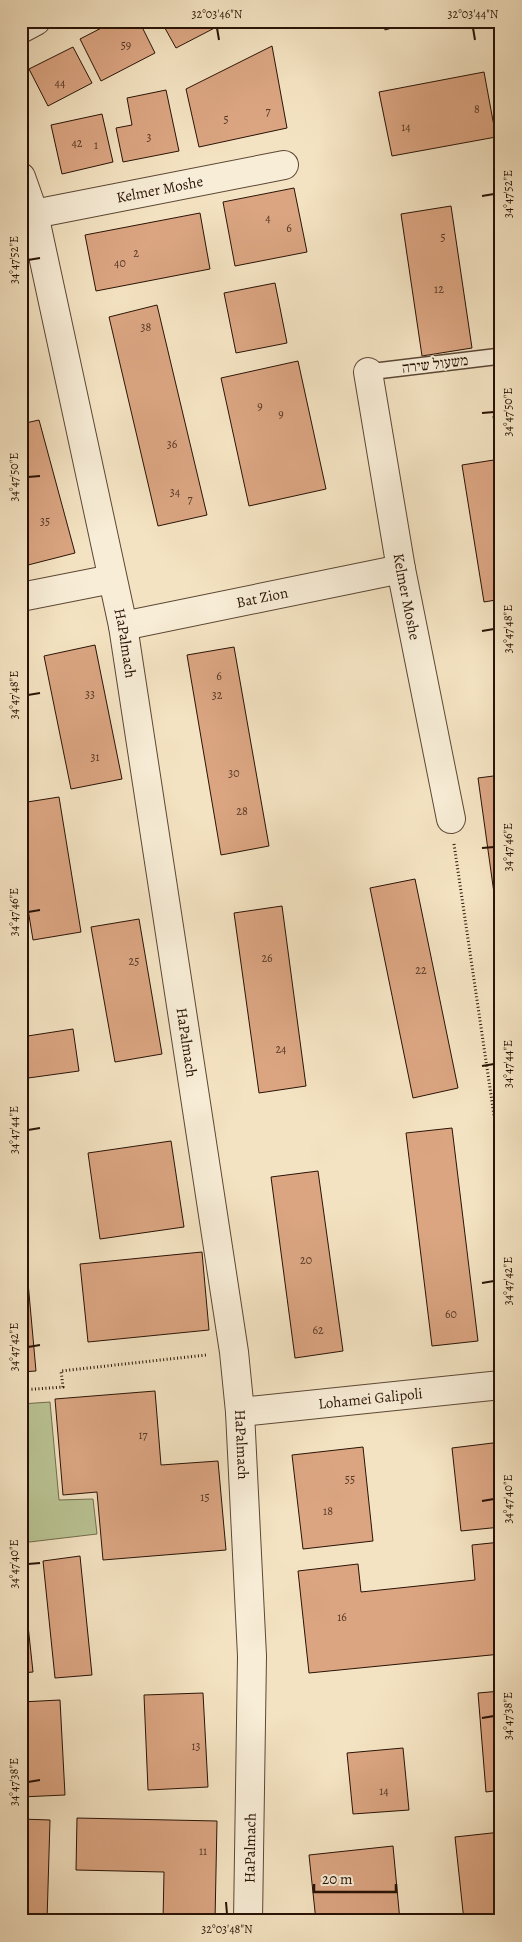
<svg xmlns="http://www.w3.org/2000/svg" width="522" height="1942" font-family="Alegreya,'Frank Ruhl Libre',serif">
<rect width="100%" height="100%" fill="#f4e3c2"/>
<filter id="stains"><feTurbulence type="fractalNoise" baseFrequency=".004" numOctaves="4"/><feColorMatrix values="0 0 0 0 .2 0 0 0 0 .09 0 0 0 0 .02 0 0 0 .5 -.17"/></filter>
<radialGradient id="worn" r=".72"><stop offset=".6" stop-color="#630" stop-opacity="0"/><stop offset="1" stop-color="#630" stop-opacity=".3"/></radialGradient>
<path fill="#bac494" stroke="#726c4d" d="M50,1402L59,1500L93,1499L97,1534L21,1543V1404Z"/>
<g fill="#dba582" stroke="#291306">
<path d="M115,21H139L155,53L101,81L80,39Z"/>
<path d="M161,21H228L176,48Z"/>
<path d="M383,21H416L385,30Z"/>
<path d="M272,46L287,128L199,147L186,89Z"/>
<path d="M73,47L92,83L48,106L29,69Z"/>
<path d="M484,72L496,137L392,156L379,92Z"/>
<path d="M166,90L179,151L123,162L116,128L132,125L127,98Z"/>
<path d="M102,114L113,162L62,174L51,125Z"/>
<path d="M294,188L307,252L235,266L223,202Z"/>
<path d="M451,206L472,348L422,356L401,214Z"/>
<path d="M200,213L210,269L96,291L85,235Z"/>
<path d="M275,283L287,343L236,353L224,293Z"/>
<path d="M157,305L207,515L158,526L109,317Z"/>
<path d="M298,361L326,489L249,506L221,378Z"/>
<path d="M501,415V630L496,600L484,602L462,465L500,459L493,416Z"/>
<path d="M39,420L75,553L28,565L21,540V424Z"/>
<path d="M95,645L122,779L71,789L44,656Z"/>
<path d="M234,647L269,846L221,855L187,655Z"/>
<path d="M501,775V922H498L478,778Z"/>
<path d="M59,797L81,932L33,940L21,866V803Z"/>
<path d="M415,879L458,1088L413,1098L370,888Z"/>
<path d="M282,906L306,1086L259,1093L234,913Z"/>
<path d="M139,919L162,1054L115,1062L91,927Z"/>
<path d="M73,1029L79,1071L21,1079V1037Z"/>
<path d="M452,1128L478,1341L432,1346L406,1133Z"/>
<path d="M171,1141L184,1227L100,1239L88,1153Z"/>
<path d="M318,1171L343,1351L295,1358L271,1177Z"/>
<path d="M21,1205L36,1371L21,1372Z"/>
<path d="M202,1252L209,1330L88,1342L80,1264Z"/>
<path d="M155,1391L161,1465L218,1461L226,1550L103,1560L97,1492L63,1495L55,1399Z"/>
<path d="M501,1442V1527L461,1531L452,1448Z"/>
<path d="M363,1447L373,1541L303,1549L292,1455Z"/>
<path d="M501,1542V1654L309,1673L298,1571L358,1564L361,1592L475,1580L472,1545Z"/>
<path d="M80,1556L92,1675L55,1678L43,1561Z"/>
<path d="M21,1560L33,1672L21,1673Z"/>
<path d="M501,1691V1790L486,1792L478,1693Z"/>
<path d="M203,1693L208,1787L148,1790L144,1695Z"/>
<path d="M60,1700L65,1795L21,1797V1702Z"/>
<path d="M403,1748L409,1810L353,1814L347,1753Z"/>
<path d="M77,1818L217,1821L215,1921H163L164,1872L76,1870Z"/>
<path d="M21,1819L50,1820L47,1921H21Z"/>
<path d="M501,1832V1921H464L455,1837Z"/>
<path d="M393,1846L400,1921H316L309,1855Z"/>
</g>
<g fill="none" stroke-linecap="round" stroke-linejoin="round">
<defs>
<path id="lane" d="M368,372L501,356"/>
<g id="street">
<path d="M21,29L36,21"/>
<path id="s1" d="M21,177L34,214L123,626L234,1352L240,1412L252,1656L248,1921"/>
<path id="s2" d="M34,214L284,165"/>
<path id="s3" d="M368,372L401,569L451,819"/>
<path d="M21,597L112,579"/>
<path id="s4" d="M123,626L401,569"/>
<path id="s5" d="M240,1412L501,1385"/>
</g>
</defs>
<use href="#lane" stroke="#5c4735" stroke-width="18"/>
<use href="#street" stroke="#5c4735" stroke-width="30"/>
<g stroke="#291306" stroke-width="3" stroke-dasharray="1 2.5" stroke-linecap="butt">
<path d="M454,844L495,1122L501,1180"/>
<path d="M21,1390L63,1387L61,1371L206,1355"/>
</g>
<use href="#lane" stroke="#f8edd7" stroke-width="15"/>
<use href="#street" stroke="#f8edd7" stroke-width="28"/>
</g>
<path fill="none" stroke="#291306" stroke-width="2" d="M217,28L219,40M473,28L475,40M482,196L494,194M28,260L40,258M482,413L494,412M28,477L40,476M482,631L494,629M28,695L40,693M482,848L494,847M28,912L40,910M482,1066L494,1064M28,1130L40,1128M482,1283L494,1281M28,1347L40,1345M482,1501L494,1499M28,1564L40,1563M482,1718L494,1716M28,1782L40,1780M226,1902L227,1914"/>
<g text-anchor="middle" dominant-baseline="central" stroke-width="4" stroke-linejoin="round" paint-order="stroke">
<g font-size="12" fill="#563825">
<text x="126" y="45">59</text>
<text x="60" y="83">44</text>
<text x="477" y="109">8</text>
<text x="268" y="111">7</text>
<text x="226" y="119">5</text>
<text x="406" y="127">14</text>
<text x="149" y="137">3</text>
<text x="77" y="143">42</text>
<text x="96" y="145">1</text>
<text x="268" y="218">4</text>
<text x="289" y="228">6</text>
<text x="443" y="237">5</text>
<text x="136" y="253">2</text>
<text x="120" y="263">40</text>
<text x="439" y="289">12</text>
<text x="146" y="327">38</text>
<text x="260" y="406">9</text>
<text x="281" y="414">9</text>
<text x="172" y="444">36</text>
<text x="175" y="492">34</text>
<text x="190" y="499">7</text>
<text x="45" y="521">35</text>
<text x="219" y="676">6</text>
<text x="90" y="694">33</text>
<text x="217" y="695">32</text>
<text x="95" y="757">31</text>
<text x="234" y="773">30</text>
<text x="242" y="811">28</text>
<text x="267" y="958">26</text>
<text x="134" y="961">25</text>
<text x="421" y="970">22</text>
<text x="281" y="1049">24</text>
<text x="306" y="1260">20</text>
<text x="451" y="1314">60</text>
<text x="318" y="1330">62</text>
<text x="143" y="1435">17</text>
<text x="350" y="1479">55</text>
<text x="205" y="1497">15</text>
<text x="328" y="1511">18</text>
<text x="342" y="1617">16</text>
<text x="196" y="1746">13</text>
<text x="384" y="1791">14</text>
<text x="203" y="1851">11</text>
</g>
<g font-size="15" fill="#291306" stroke="#f8edd7">
<text stroke="none"><textPath href="#s2" startOffset="128">Kelmer Moshe</textPath></text>
<text transform="translate(435 364) rotate(-7)">משעול שירה</text>
<text stroke="none"><textPath href="#s3" startOffset="228">Kelmer Moshe</textPath></text>
<text stroke="none"><textPath href="#s4" startOffset="142">Bat Zion</textPath></text>
<text stroke="none"><textPath href="#s1" startOffset="478">HaPalmach</textPath></text>
<text stroke="none"><textPath href="#s1" startOffset="882">HaPalmach</textPath></text>
<text stroke="none"><textPath href="#s5" startOffset="131">Lohamei Galipoli</textPath></text>
<text stroke="none"><textPath href="#s1" startOffset="1288">HaPalmach</textPath></text>
<text transform="translate(250 1848) rotate(-89)">HaPalmach</text>
</g>
</g>
<rect width="522" height="1942" fill="none" stroke="#f4e3c2" stroke-width="55"/>
<path d="M314 1884v8h82v-8" fill="none" stroke="#291306" stroke-width="2.5"/>
<text x="322" y="1884" font-size="15" fill="#291306" stroke="#f8edd7" stroke-width="4" paint-order="stroke">20 m</text>
<rect x="28" y="28" width="466" height="1886" fill="none" stroke="#291306" stroke-width="2"/>
<g font-size="12" text-anchor="middle" fill="#291306">
<text x="217" y="18">32°03'46"N</text>
<text x="473" y="18">32°03'44"N</text>
<text transform="translate(508 194) rotate(-90)" y="4">34°47'52"E</text>
<text transform="translate(14 260) rotate(-90)" y="4">34°47'52"E</text>
<text transform="translate(508 412) rotate(-90)" y="4">34°47'50"E</text>
<text transform="translate(14 477) rotate(-90)" y="4">34°47'50"E</text>
<text transform="translate(508 629) rotate(-90)" y="4">34°47'48"E</text>
<text transform="translate(14 695) rotate(-90)" y="4">34°47'48"E</text>
<text transform="translate(508 847) rotate(-90)" y="4">34°47'46"E</text>
<text transform="translate(14 912) rotate(-90)" y="4">34°47'46"E</text>
<text transform="translate(508 1064) rotate(-90)" y="4">34°47'44"E</text>
<text transform="translate(14 1130) rotate(-90)" y="4">34°47'44"E</text>
<text transform="translate(508 1281) rotate(-90)" y="4">34°47'42"E</text>
<text transform="translate(14 1347) rotate(-90)" y="4">34°47'42"E</text>
<text transform="translate(508 1499) rotate(-90)" y="4">34°47'40"E</text>
<text transform="translate(14 1564) rotate(-90)" y="4">34°47'40"E</text>
<text transform="translate(508 1716) rotate(-90)" y="4">34°47'38"E</text>
<text transform="translate(14 1782) rotate(-90)" y="4">34°47'38"E</text>
<text x="227" y="1933">32°03'48"N</text>
</g>
<rect width="100%" height="100%" filter="url(#stains)"/>
<rect width="100%" height="100%" fill="url(#worn)"/>
</svg>
